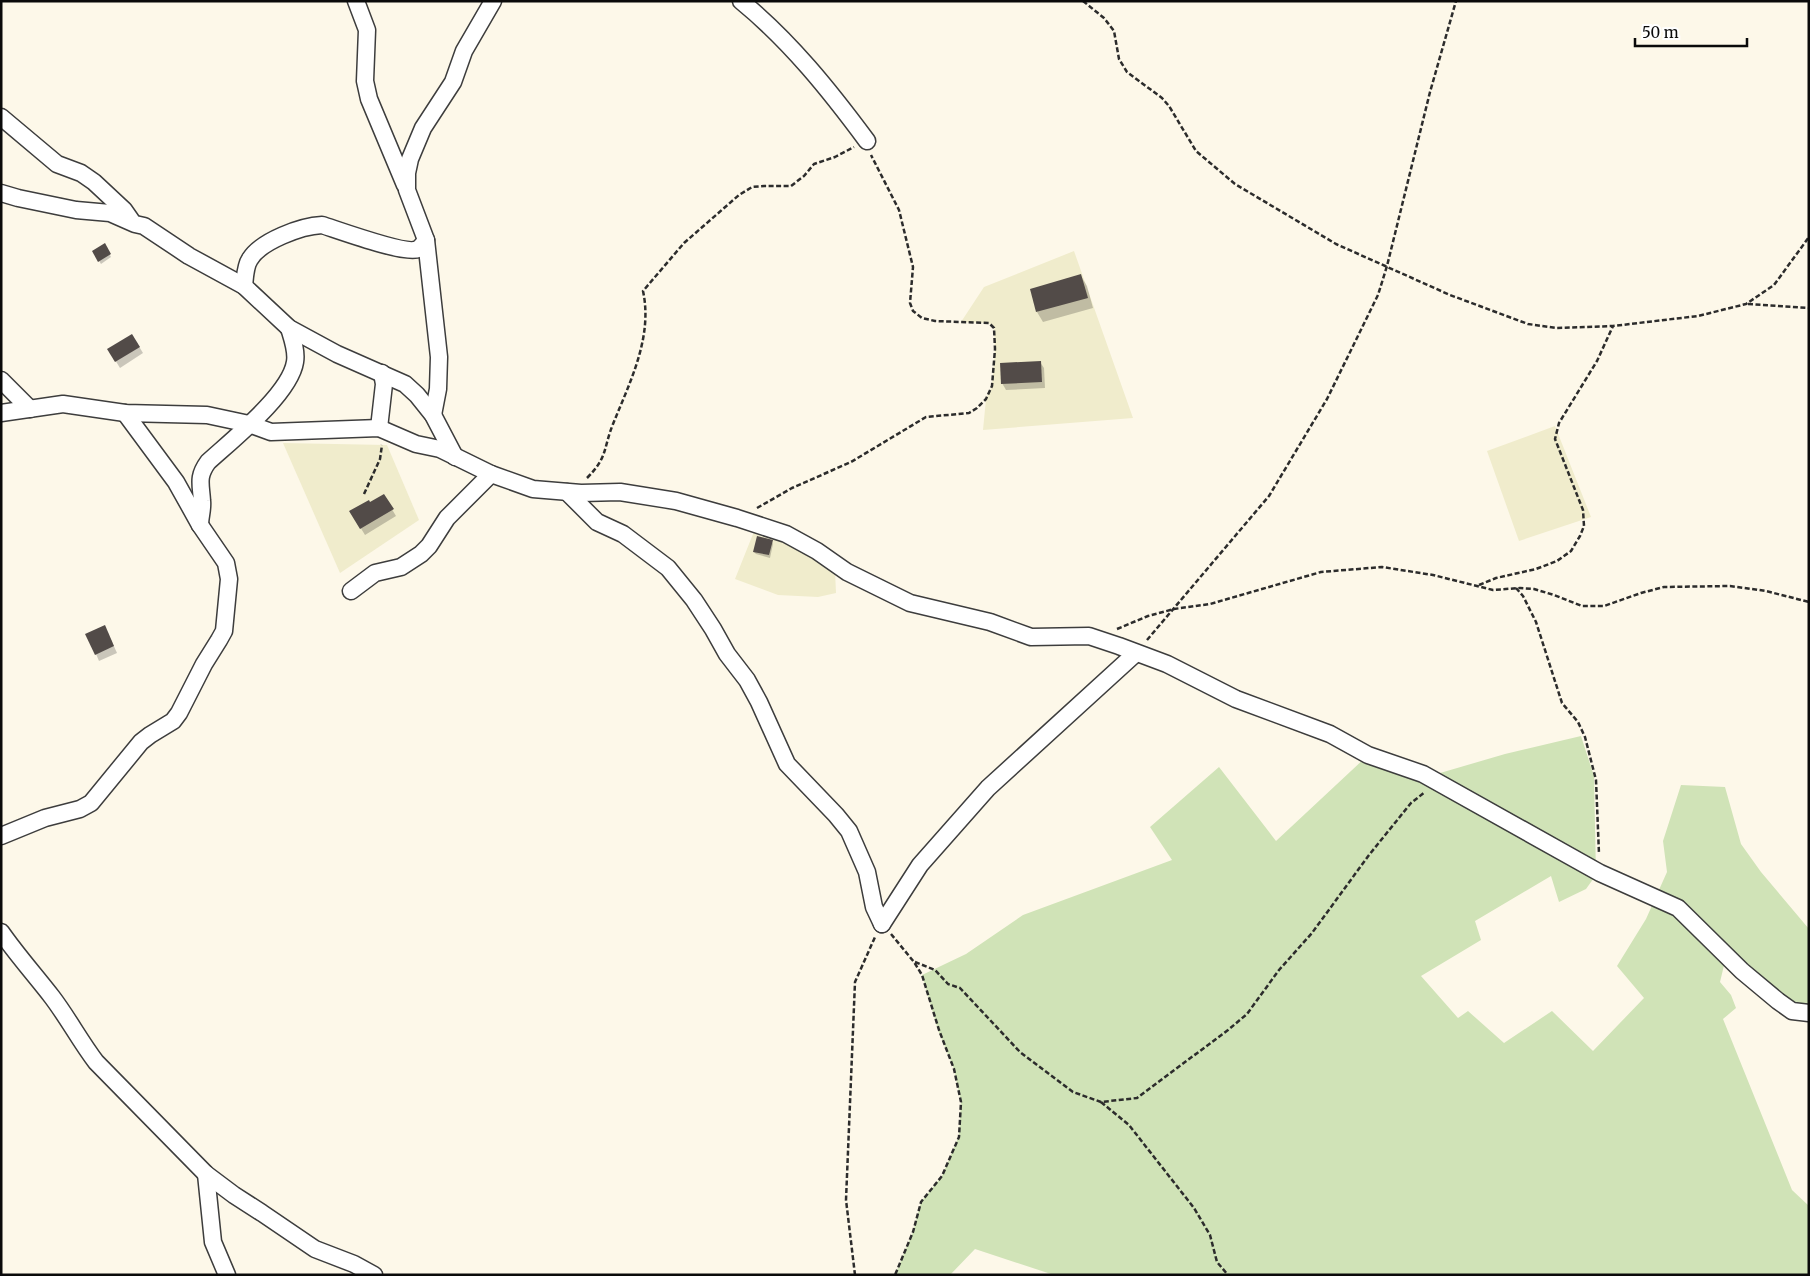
<svg xmlns="http://www.w3.org/2000/svg" width="1810" height="1276" font-family="Merriweather,serif">
<rect width="100%" height="100%" fill="#fdf8e9"/>
<g fill="#f0eccc">
<path d="M1074,251L1133,418L983,430L986,399L992,386L995,349L994,328L989,323L961,322L984,287Z"/>
<path d="M1555,426L1591,517L1519,541L1487,451Z"/>
<path d="M283,443L387,445L419,520L340,573Z"/>
<path d="M755,529L783,539L835,571L836,593L818,597L778,595L735,579Z"/>
</g>
<path fill="#d0e3b7" d="M1581,736L1594,776L1596,875L1586,889L1559,902L1551,876L1475,921L1481,940L1421,976L1458,1018L1468,1011L1504,1043L1552,1011L1593,1051L1644,998L1617,966L1646,919L1667,872L1663,841L1681,785L1725,787L1741,844L1761,872L1809,929V1016L1726,957L1720,982L1731,995L1736,1008L1723,1019L1792,1190L1809,1206V1275H1054L975,1249L950,1275H895L913,1232L921,1202L942,1176L959,1136L961,1102L954,1069L938,1030L922,975L966,954L1023,915L1172,860L1150,827L1219,767L1276,841L1366,757L1423,778L1505,754Z"/>
<g fill="#0003">
<path d="M104,245L111,257L101,264L93,251Z"/>
<path d="M1081,276L1087,286L1093,308L1043,322L1037,312Z"/>
<path d="M132,335L143,353L120,368L109,350Z"/>
<path d="M1040,362L1044,368L1045,388L1006,390L1002,383Z"/>
<path d="M384,496L396,516L365,535L351,512L370,504Z"/>
<path d="M772,541L773,544L770,558L756,554L754,552Z"/>
<path d="M108,633L117,653L99,661L96,654Z"/>
</g>
<g fill="#524b48">
<path d="M105,243L111,254L98,262L92,251Z"/>
<path d="M1081,274L1088,298L1036,312L1030,289Z"/>
<path d="M132,334L140,347L115,362L107,349Z"/>
<path d="M1041,361L1042,382L1001,384L1000,363Z"/>
<path d="M384,494L394,509L360,529L349,511L369,500L370,502Z"/>
<path d="M757,536L773,540L769,555L753,552Z"/>
<path d="M105,625L114,646L95,655L85,634Z"/>
</g>
<g fill="none" stroke-linecap="round" stroke-linejoin="round">
<defs>
<g id="minor">
<path d="M356,1L367,30L365,81L369,99L405,185"/>
<path d="M741,1C790,41 830,91 867,141"/>
<path d="M1,117L57,164L81,173L94,182L124,210L131,220"/>
<path d="M1,193L18,198L76,210L110,213L135,224L144,226L189,256L244,286L289,328L337,354L405,384L417,395L433,415L455,457"/>
<path d="M426,240L439,357L438,389L433,415"/>
<path d="M244,286C245,278 245,266 250,259C261,241 301,226 322,225C338,230 406,255 418,249C421,247 424,243 426,240L407,190V173L410,159L423,128L453,82L464,51L493,1"/>
<path d="M1,380L30,409"/>
<path d="M1,413L63,404L125,413L207,415L249,424L271,432L379,428L416,444L440,449L491,474L533,489L581,493L620,492L676,501L737,518L786,534L817,551L847,572L910,603L990,622L1031,637L1089,636L1119,646L1167,664L1236,699L1330,734L1368,755L1423,774L1600,873L1678,908L1742,971L1778,1001L1792,1011L1809,1013"/>
<path d="M379,428L384,384L382,373"/>
<path d="M567,492L597,522L623,534L668,568L694,600L713,629L727,654L747,680L759,702L787,764L836,815L849,831L867,872L874,907L882,924"/>
<path d="M200,525C200,517 203,509 202,501C201,484 197,477 208,462C232,440 290,394 295,362C297,351 292,338 289,328"/>
<path d="M351,591L375,573L401,567L421,554L429,546L447,518L491,474"/>
<path d="M1,836L45,818L80,809L91,803L141,742L150,735L173,721L179,713L204,664L219,640L224,631L229,579L226,563L200,525L176,482L125,413"/>
<path d="M882,924L920,865L988,788L1136,653"/>
<path d="M1,932C17,955 35,975 52,997C68,1018 80,1041 96,1062L206,1174L234,1195L262,1213L315,1249L354,1264L374,1275"/>
<path d="M206,1174L213,1242L227,1275"/>
</g>
</defs>
<use href="#minor" stroke="#3d3d3d" stroke-width="19"/>
<g stroke="#2c2c2c" stroke-width="2.5" stroke-dasharray="5 2.5" stroke-linecap="butt">
<path d="M1083,1L1104,18L1114,31L1119,59L1127,72L1162,98L1169,106L1196,151L1235,184L1336,244L1450,295L1528,324L1557,328L1613,326L1698,316L1746,304L1774,285L1809,237"/>
<path d="M1748,304L1809,308"/>
<path d="M587,478C608,457 603,449 613,424C630,382 653,337 643,291L684,243L739,195L752,187L764,186H791L804,176L814,164L835,157L854,147"/>
<path d="M364,494L380,459L382,445"/>
<path d="M757,508L792,488L851,462L926,417L969,413L977,408L986,399L992,386L995,349L994,328L989,323L935,321L922,318L913,311L910,303L913,267L899,210L871,155"/>
<path d="M1479,585L1496,578L1536,569L1557,561L1571,551L1580,536L1584,526L1583,510L1555,439L1559,423L1597,361L1613,326"/>
<path d="M1516,588L1523,596L1536,622L1562,703L1578,722L1585,737L1596,780L1599,854"/>
<path d="M1117,629L1148,616L1174,609L1210,604L1321,572L1382,567L1433,575L1493,590L1520,588L1534,589L1554,595L1582,606H1604L1641,593L1664,587L1730,586L1766,591L1809,602"/>
<path d="M1147,640L1269,496L1327,399L1378,295L1387,266L1430,92L1456,1"/>
<path d="M891,934L914,962L922,975L939,1030L954,1069L961,1102L959,1137L942,1176L921,1202L913,1232L895,1275"/>
<path d="M915,962L935,970L948,984L960,988L1020,1052L1073,1092L1101,1102L1137,1098L1228,1030L1247,1014L1279,970L1312,933L1369,855L1411,803L1425,792"/>
<path d="M1101,1102L1129,1125L1194,1208L1210,1235L1217,1262L1228,1275"/>
<path d="M855,1275L846,1200L855,982L875,937"/>
</g>
<use href="#minor" stroke="#fff" stroke-width="16"/>
</g>
<rect width="1810" height="1276" fill="none" stroke="#0a0a0a" stroke-width="5"/>
<path d="M1635 38v8h112v-8" fill="none" stroke="#0a0a0a" stroke-width="2.5"/>
<text x="1642" y="38" font-size="15" fill="#0a0a0a" stroke="#ffffff" stroke-width="4" paint-order="stroke">50 m</text>
</svg>
